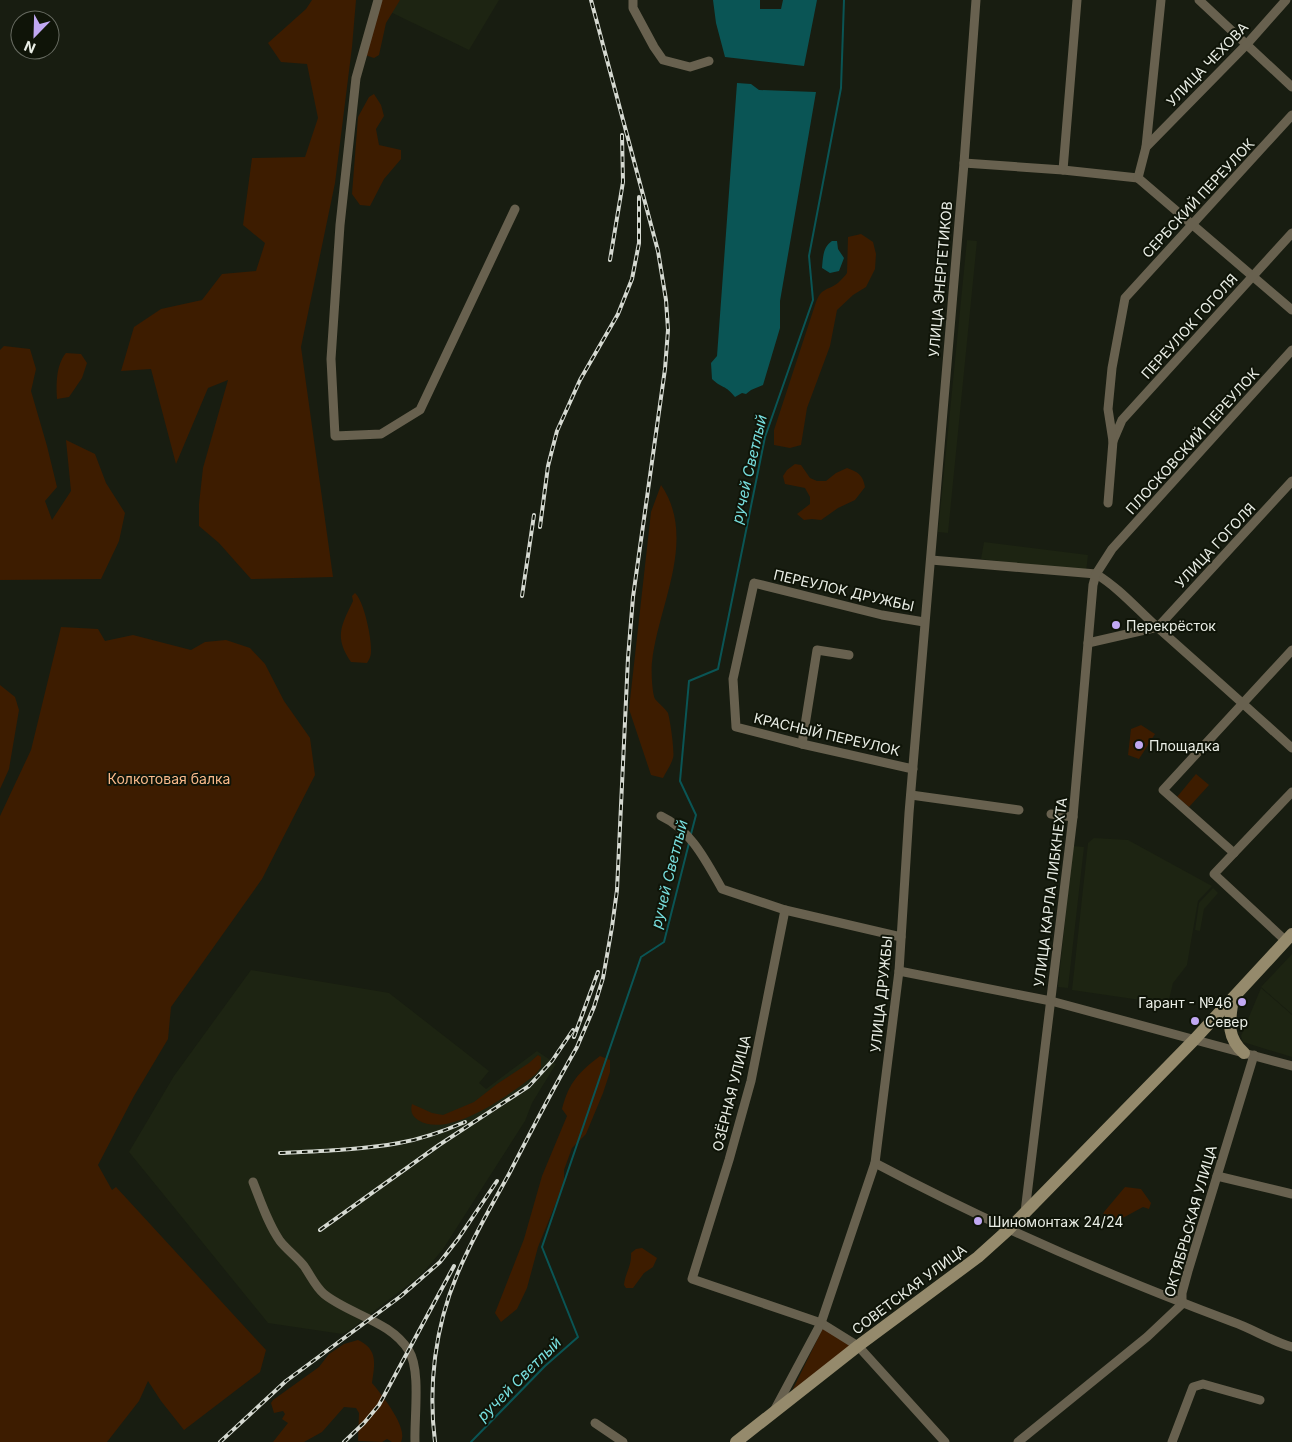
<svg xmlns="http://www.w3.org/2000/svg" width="1292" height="1442" font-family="Inter,sans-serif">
<rect width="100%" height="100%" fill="#181d11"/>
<g fill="#1d2412">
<path d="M381,0H499L469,50L378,6Z"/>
<path d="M967,240L977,241L948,533L938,532Z"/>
<path d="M984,542L1088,555L1086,572L981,559Z"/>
<path d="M1094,838L1128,840L1212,886L1198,901L1187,965L1173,983L1168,1004L1072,990L1088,843Z"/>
<path d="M1073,846L1084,847L1068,988L1058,987Z"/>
<path d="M1213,888L1218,893L1204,909L1200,931L1195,930L1199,903Z"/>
<path d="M1292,954V1014L1261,987Z"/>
<path d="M251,970L389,993L489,1071L479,1083L486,1089L537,1051L556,1064L532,1103L525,1121L443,1249L427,1268L417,1278L347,1332L342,1334L268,1323L129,1152L174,1076Z"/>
<path d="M1261,988L1292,1015V1057L1243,1042L1241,1036Z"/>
</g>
<g fill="#3d1c00">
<path d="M312,0H356L352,47L335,183L301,347L333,577L251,579L219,543L199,526V504L203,468L228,380L208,388L176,464L151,369L121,371L134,327L161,309L202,300L222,274L256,271L265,243L243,225L252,158L305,157L318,118L307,64L281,62L268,43L306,9Z"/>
<path d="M380,0H400L386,23L379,55L374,58L365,55Z"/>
<path d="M374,94L381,105L384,116L376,129L379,145L401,150V159L384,179L370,206L360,205L352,194L358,117L369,97Z"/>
<path d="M861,234L873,242L876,254L875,269L866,287L853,295L837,310L830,346L807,408L801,445L790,448L774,445V430L816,302C822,287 827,291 838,283C841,280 845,276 847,273L848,237Z"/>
<path d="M4,346L30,349L36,369L31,391L47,446L57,487L45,501L52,520L71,491L66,440L95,454L106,483L125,513L119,541L101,579L0,580V350Z"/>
<path d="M66,353L81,354L87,363L82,378L69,397L57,399C56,384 56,365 66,353Z"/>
<path d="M795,464L801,465L810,478L817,481H826L836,473L847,468C858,472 863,475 865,487L855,500L838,508L821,520L812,519L804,520L797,514L810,504V497L805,488L785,484L783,476L787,470Z"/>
<path d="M661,485C698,539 658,605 652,662C651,669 652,694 655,699C659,704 665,708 668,713C670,719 675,753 673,758C671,765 666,772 663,778L651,775L629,709L651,512Z"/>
<path d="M355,593C364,601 372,639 371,652C371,656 369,660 367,663L351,662C334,637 341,626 353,601L352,596Z"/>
<path d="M61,627L98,629L105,641L133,635L191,650L205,642L226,640L250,648L265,664L284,701L310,738L315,775L262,879L171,1007L168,1039L134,1096L98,1165L112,1190L116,1187L266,1350L260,1372L184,1430L161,1401L148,1381L139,1401L107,1442H0V816L31,750Z"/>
<path d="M0,685L15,697L19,710L9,769L0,789Z"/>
<path d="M1141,725L1155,734L1139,759L1128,755L1131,729Z"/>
<path d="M1196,774L1209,785L1189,807L1177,797Z"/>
<path d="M538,1055L541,1057V1067L536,1074C512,1093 449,1140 418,1120C412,1116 410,1111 412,1104L432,1113L443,1115L474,1102L497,1084L529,1063Z"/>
<path d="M600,1056L610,1060V1072L603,1093L586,1134L572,1148L564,1170V1183L538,1247L527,1288L517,1309L501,1322L495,1313L524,1239L542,1176L567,1116L562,1109C569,1082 579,1072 600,1056Z"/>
<path d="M1125,1187L1141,1189L1151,1203L1149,1209L1143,1207L1119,1220L1102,1217L1104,1212Z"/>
<path d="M642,1248L657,1258L653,1267L644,1273L633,1288H626L624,1285C625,1273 632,1266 631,1253L636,1249Z"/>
<path d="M823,1328L852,1346L791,1393Z"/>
<path d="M358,1340C378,1349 375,1364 372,1383C381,1394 409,1428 401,1442H392L387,1439L382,1442L358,1441L359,1413L356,1408L344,1407L322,1432L304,1442H273L288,1423L282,1419L285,1414L283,1411L274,1413L271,1403L273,1400L319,1367L329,1354L344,1344Z"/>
</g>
<g fill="#0a5555">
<path d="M713,0H760V9H781L783,0H817L804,66L725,57L716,23Z"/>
<path d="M737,83L751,84L759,90L816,92L780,301V328L763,385L751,390L746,394L742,393L735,397C726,385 721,388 712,379L711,363L717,356Z"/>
<path d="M832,241H837L838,249L844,258L839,271L830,273L822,268C823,257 823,247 832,241Z"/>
</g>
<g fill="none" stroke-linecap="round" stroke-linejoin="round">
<g stroke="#0a5555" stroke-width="2">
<path d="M691,834L696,815L680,781L689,681L718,669L765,437L813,300L809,256L841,88L844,0"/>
<path d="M471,1442L545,1366L578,1337L542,1247L641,957L664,942L689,843"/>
</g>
<g stroke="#68614f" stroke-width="9">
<path d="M378,0L356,78L340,225L331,359L335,436L381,434L420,410L515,209"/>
<path d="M633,0V8L654,47L663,60L690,67L709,61"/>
<path d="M1199,0L1292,87"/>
<path d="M1146,147L1247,44L1286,0"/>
<path d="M964,163L1063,170L1138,178"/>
<path d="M1063,170L1077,0"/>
<path d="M1138,178L1292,310"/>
<path d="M1138,178L1146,147L1161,0"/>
<path d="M1113,441L1122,420L1292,233"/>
<path d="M1108,503L1113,441L1108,409L1112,368L1125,298L1292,115"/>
<path d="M931,560L1096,574C1119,588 1137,609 1157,627C1202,667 1247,707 1292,748"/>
<path d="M1088,643L1158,627L1292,481"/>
<path d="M802,744L817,650L849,655"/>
<path d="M913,769L802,744L736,727L733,679L754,583L882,615L924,622"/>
<path d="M911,795L1019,810"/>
<path d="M1051,814L1073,817"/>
<path d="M661,816C691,830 706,861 722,889L785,910L901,937"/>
<path d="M1234,853L1163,790L1292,650"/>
<path d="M785,910L751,1081L729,1160L692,1279L821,1323L858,1346L945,1442"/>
<path d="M1286,941L1214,874L1292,792"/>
<path d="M899,971L1051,1001L1292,1066"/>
<path d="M875,1163C990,1224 1110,1276 1233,1322C1253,1329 1271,1341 1292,1347"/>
<path d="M1217,1176L1292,1194"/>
<path d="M253,1182C261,1202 268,1224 280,1241C287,1250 297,1257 304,1266C311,1276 315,1286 324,1294C350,1315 391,1321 409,1351C421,1370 414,1419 415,1442"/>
<path d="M1025,1212L1073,817L1093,585L1096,574L1112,549L1292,350"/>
<path d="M775,1409L821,1323L875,1163L899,971L909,813L964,163L976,0"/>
<path d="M595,1423L623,1442"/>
<path d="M1018,1442L1147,1337L1182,1304V1293L1188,1271L1254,1055"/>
<path d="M1172,1442L1193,1387L1203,1384L1260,1400"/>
</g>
<g stroke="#958a6c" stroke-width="12">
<path d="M1233,998C1230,1020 1225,1036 1244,1053"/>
<path d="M736,1442L858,1346L978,1257L1008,1230L1194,1040L1292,934"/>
</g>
<defs>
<g id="rail">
<path d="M610,260L623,182L622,135"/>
<path d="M540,527L548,466L557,431L580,380L618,314L632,279L639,243V197"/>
<path d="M522,596L534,515"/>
<path d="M574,1037L598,972"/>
<path d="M280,1153C320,1151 360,1150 399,1143C422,1139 444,1131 465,1122"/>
<path d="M320,1230L439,1145L529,1086L552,1061L573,1030"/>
<path d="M220,1442L286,1381L401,1296L440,1262L458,1239L497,1181"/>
<path d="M344,1442L364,1423L379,1405L454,1266"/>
<path d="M435,1442C428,1386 435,1327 457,1275C471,1240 491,1207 509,1174C531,1131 553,1089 577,1047L594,1007L603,978L612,927L617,890L628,658L633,597L665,369L668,330L666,300L658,251L591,0"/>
</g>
</defs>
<use href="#rail" stroke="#d5d9d1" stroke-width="4"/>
<use href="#rail" stroke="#0f1408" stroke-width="2" stroke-dasharray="5.5" stroke-linecap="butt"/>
</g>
<g fill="#c1a8f3" stroke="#0f1408" stroke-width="2">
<circle cx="1116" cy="625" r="5"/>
<circle cx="1139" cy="745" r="5"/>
<circle cx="1242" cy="1002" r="5"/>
<circle cx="1195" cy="1021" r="5"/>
<circle cx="978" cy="1221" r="5"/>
</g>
<g text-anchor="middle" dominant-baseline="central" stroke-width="4" stroke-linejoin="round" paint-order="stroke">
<g font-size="14" fill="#eaeee6" stroke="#0f1408">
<text transform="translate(1207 64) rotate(-46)">УЛИЦА ЧЕХОВА</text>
<text transform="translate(1198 198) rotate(-47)">СЕРБСКИЙ ПЕРЕУЛОК</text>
<text transform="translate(940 279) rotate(-85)">УЛИЦА ЭНЕРГЕТИКОВ</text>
<text transform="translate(1189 326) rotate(-48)">ПЕРЕУЛОК ГОГОЛЯ</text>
<text transform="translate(1192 441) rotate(-48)">ПЛОСКОВСКИЙ ПЕРЕУЛОК</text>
<text transform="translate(1215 545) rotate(-47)">УЛИЦА ГОГОЛЯ</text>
<text transform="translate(844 590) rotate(13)">ПЕРЕУЛОК ДРУЖБЫ</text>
<text transform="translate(827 734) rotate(13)">КРАСНЫЙ ПЕРЕУЛОК</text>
<text transform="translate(1050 892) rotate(-83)">УЛИЦА КАРЛА ЛИБКНЕХТА</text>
<text transform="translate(881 994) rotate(-84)">УЛИЦА ДРУЖБЫ</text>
<text transform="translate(731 1093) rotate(-76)">ОЗЁРНАЯ УЛИЦА</text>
<text transform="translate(1190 1221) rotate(-74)">ОКТЯБРЬСКАЯ УЛИЦА</text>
<text transform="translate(909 1289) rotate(-37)">СОВЕТСКАЯ УЛИЦА</text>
</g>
<g font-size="14" fill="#eaeee6" stroke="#0f1408" text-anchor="start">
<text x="1126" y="625">Перекрёсток</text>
<text x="1149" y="745">Площадка</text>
<text x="1232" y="1002" text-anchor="end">Гарант - №46</text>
<text x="1205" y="1021">Север</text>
<text x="988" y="1221">Шиномонтаж 24/24</text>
</g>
<g font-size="14" fill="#faba8b" stroke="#0f1408">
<text x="169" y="778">Колкотовая балка</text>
</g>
<g font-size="15" font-style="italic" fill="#77dede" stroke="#0f1408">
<text transform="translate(749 469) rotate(-77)">ручей Светлый</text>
<text transform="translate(669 874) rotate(-76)">ручей Светлый</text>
<text transform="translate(519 1379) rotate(-45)">ручей Светлый</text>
</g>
</g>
<g transform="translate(35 35) rotate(203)"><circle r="24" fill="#0f1408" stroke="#676b61"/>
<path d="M0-4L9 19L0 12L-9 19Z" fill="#c1a8f3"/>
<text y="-8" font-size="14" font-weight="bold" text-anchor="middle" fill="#eaeee6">N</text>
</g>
</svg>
